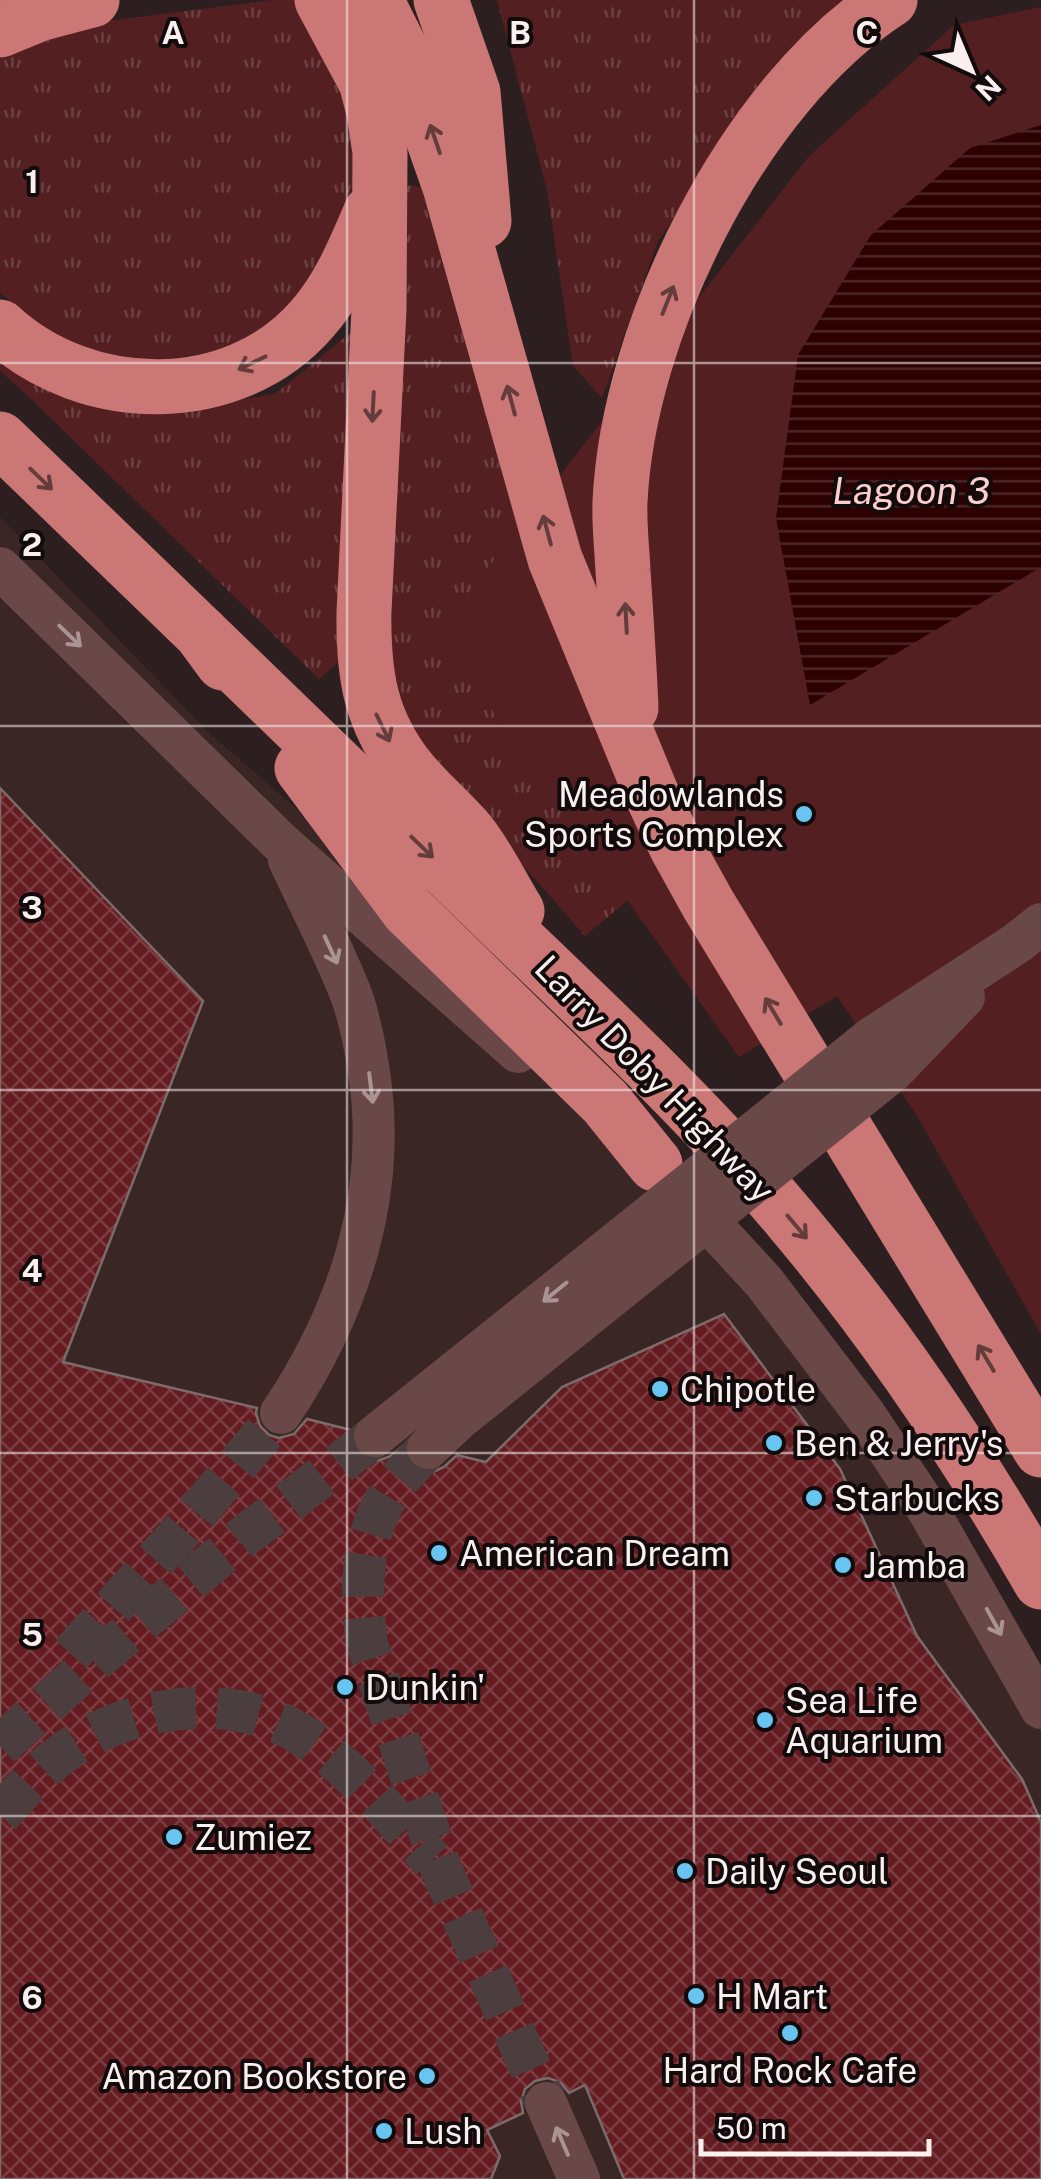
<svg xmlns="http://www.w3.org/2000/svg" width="1041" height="2179" font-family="'Public Sans',sans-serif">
<defs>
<pattern id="grass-tufts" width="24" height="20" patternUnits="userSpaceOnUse" patternTransform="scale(2.5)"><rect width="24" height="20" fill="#531f21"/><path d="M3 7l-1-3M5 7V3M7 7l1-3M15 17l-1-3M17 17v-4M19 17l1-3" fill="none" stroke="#6c4042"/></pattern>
<pattern id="water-rules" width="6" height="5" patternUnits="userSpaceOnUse" patternTransform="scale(2.5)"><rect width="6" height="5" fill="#2d0002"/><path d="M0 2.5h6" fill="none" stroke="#4c2627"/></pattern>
<pattern id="building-cross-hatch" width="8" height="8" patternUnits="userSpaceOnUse" patternTransform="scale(2.5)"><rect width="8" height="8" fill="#641c20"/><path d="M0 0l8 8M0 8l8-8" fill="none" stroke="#7b3d41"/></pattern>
</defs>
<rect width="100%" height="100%" fill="#2d1f1f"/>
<path fill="#3b2626" d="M0,517L208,732L491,977L649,1133L1041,1670V2179H0Z"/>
<g fill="url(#grass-tufts)">
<path d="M272,0H295L351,96L362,159L329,260L265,331L229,349L144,363L81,350L36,325L0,292V58L85,24Z"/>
<path d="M497,0H856L770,79L658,241L602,398L573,366L547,190Z"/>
<path d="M405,185L421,187L543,616L652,880L585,936L426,755L390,683Z"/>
<path d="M361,324L345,656L319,679L27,395L0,371V349L159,413L275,394Z"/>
</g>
<path fill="#531f21" d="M1041,7V1334L917,1116L837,996L739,1057L437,633L809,156L954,25Z"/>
<path fill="url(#water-rules)" d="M1041,125V567L810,705L776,518L798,355L871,235L970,148Z"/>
<path fill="url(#building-cross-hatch)" stroke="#7c6b6b" stroke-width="2.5" d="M0,788L203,1001L63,1362L257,1408L256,1413L260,1426L269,1435L279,1438L294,1434L307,1419L351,1430V1441L355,1451L367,1460H380L391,1456L404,1445V1455L410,1466L420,1472H433L444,1467L457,1455L486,1462L562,1387L724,1314L840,1469L917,1636L1022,1779L1041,1822V2179H624L585,2085L569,2093L560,2082L548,2078L535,2081L525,2089L521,2101L523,2113L487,2130L500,2156L491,2179H0Z"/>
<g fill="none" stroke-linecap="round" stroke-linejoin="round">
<g stroke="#4c3e3e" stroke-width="42" stroke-dasharray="42 21" stroke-linecap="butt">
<path d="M428,1448C416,1461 401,1475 391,1490C360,1537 360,1591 367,1644L442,1871L546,2103"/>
<path d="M71,1654L178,1535L281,1413"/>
<path d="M0,1746L97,1659L242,1538L375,1436"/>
<path d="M0,1815C20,1793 41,1768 66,1751C129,1705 230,1691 299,1733C351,1766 390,1815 432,1860"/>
</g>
<g stroke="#6a4847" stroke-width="42">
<path d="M0,568L281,843L518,1052"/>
<path d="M873,1037L1017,943L1041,924"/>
<path d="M893,1071L964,997"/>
<path d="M682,1193L764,1282L866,1416L927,1508L1041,1708"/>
<path d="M281,1413C350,1310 389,1190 368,1066C364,1041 359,1015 350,992C332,947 309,903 289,860"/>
<path d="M375,1436L631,1231"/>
<path d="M428,1448L459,1419L657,1260"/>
<path d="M546,2103L579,2179"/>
</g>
<g stroke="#ca7776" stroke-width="55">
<path d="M322,0L366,82L374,112L380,152L379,309L364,612C363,674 370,721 410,771C428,793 450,811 468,832C487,855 501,885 517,911"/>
<path d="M376,0L404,56L450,187L555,559L652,795L677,848L708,904L1041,1450"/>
<path d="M441,0L473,92L484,221"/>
<path d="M0,30L39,14L92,0"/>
<path d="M0,327C85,406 233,410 312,319C339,289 355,249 371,212"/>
<path d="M0,439L201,633L223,663"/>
<path d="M201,633C304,734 408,834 512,934C608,1026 706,1118 792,1221C887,1334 968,1455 1041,1582"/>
<path d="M631,708C629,662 626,616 623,571C622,548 619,525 620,502C628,329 743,95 890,0"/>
<path d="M302,768L408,910L605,1102L655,1164"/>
</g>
<g stroke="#6a4847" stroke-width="42">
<path d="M631,1231L873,1037"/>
<path d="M657,1260L893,1071"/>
</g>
</g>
<defs><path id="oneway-shaft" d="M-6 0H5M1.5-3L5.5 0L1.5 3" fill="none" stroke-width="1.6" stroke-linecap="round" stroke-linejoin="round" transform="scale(2.5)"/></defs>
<g stroke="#643c3b">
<use href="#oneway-shaft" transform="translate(435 139) rotate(-109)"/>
<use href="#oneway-shaft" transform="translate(668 300) rotate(-68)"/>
<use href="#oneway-shaft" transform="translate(252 363) rotate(154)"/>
<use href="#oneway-shaft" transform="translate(511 400) rotate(-105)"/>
<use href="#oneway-shaft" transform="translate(373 407) rotate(93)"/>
<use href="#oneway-shaft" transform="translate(41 479) rotate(44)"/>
<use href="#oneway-shaft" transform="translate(547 530) rotate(-105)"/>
<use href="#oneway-shaft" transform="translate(626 618) rotate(-93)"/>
<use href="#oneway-shaft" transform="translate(383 728) rotate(64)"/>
<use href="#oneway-shaft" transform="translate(422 847) rotate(44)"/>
<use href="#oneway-shaft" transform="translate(773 1011) rotate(-121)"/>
<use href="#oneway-shaft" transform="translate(797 1227) rotate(50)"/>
<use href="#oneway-shaft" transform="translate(986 1358) rotate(-121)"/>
</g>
<g stroke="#aa9393">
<use href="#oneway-shaft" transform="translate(70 636) rotate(44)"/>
<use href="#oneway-shaft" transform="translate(331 950) rotate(65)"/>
<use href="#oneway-shaft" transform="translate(371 1088) rotate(83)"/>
<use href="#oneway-shaft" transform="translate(555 1292) rotate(141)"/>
<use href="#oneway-shaft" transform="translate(994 1622) rotate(61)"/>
<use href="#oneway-shaft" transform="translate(562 2141) rotate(-113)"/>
</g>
<path fill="none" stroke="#f9efef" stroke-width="2.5" stroke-opacity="0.55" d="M347,0V2179M694,0V2179M0,363H1041M0,726H1041M0,1090H1041M0,1453H1041M0,1816H1041"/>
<g fill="#68c4f0" stroke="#110b0b" stroke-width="4">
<circle cx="804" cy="814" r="10"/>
<circle cx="660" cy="1389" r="10"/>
<circle cx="774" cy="1443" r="10"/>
<circle cx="814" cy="1498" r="10"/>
<circle cx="439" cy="1553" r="10"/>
<circle cx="843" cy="1565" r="10"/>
<circle cx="345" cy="1687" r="10"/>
<circle cx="765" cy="1720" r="10"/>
<circle cx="174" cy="1837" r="10"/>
<circle cx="685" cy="1871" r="10"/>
<circle cx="696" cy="1996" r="10"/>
<circle cx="790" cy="2033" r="10"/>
<circle cx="427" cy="2076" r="10"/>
<circle cx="384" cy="2131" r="10"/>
</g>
<g text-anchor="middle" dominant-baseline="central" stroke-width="8" stroke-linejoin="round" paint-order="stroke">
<g font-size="35" fill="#f9efef" stroke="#110b0b" text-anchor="start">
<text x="784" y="794" text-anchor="end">Meadowlands<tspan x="784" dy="40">Sports Complex</tspan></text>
<text x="680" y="1389">Chipotle</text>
<text x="794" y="1443">Ben &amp; Jerry's</text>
<text x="834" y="1498">Starbucks</text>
<text x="459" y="1553">American Dream</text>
<text x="863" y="1565">Jamba</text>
<text x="365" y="1687">Dunkin'</text>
<text x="785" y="1700">Sea Life<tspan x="785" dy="40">Aquarium</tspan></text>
<text x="194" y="1837">Zumiez</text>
<text x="705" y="1871">Daily Seoul</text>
<text x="716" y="1996">H Mart</text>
<text x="790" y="2070" text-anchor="middle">Hard Rock Cafe</text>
<text x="407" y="2076" text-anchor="end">Amazon Bookstore</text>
<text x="404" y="2131">Lush</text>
</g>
<g font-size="35" fill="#f9efef" stroke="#110b0b">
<text transform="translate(655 1079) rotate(46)">Larry Doby Highway</text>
</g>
<g font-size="38" font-style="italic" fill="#fdcecc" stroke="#110b0b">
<text x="911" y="490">Lagoon 3</text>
</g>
</g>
<g font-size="32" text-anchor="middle" font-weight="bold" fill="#f9efef" stroke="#110b0b" stroke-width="8" stroke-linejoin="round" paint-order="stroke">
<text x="173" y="44">A</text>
<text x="520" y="44">B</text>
<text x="867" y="44">C</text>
<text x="32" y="193">1</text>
<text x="32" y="556">2</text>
<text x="32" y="919">3</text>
<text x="32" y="1282">4</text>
<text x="32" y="1646">5</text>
<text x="32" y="2009">6</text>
</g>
<g transform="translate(971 70) rotate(136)" stroke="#110b0b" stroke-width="8" paint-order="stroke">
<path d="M0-8L18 38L0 25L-18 38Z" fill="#f9efef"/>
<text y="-15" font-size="28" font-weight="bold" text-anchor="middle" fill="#f9efef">N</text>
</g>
<path d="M701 2139v15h228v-15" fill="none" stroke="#f9efef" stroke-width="5"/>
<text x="716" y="2139" font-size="30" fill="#f9efef" stroke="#110b0b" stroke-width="8" paint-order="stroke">50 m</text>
</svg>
